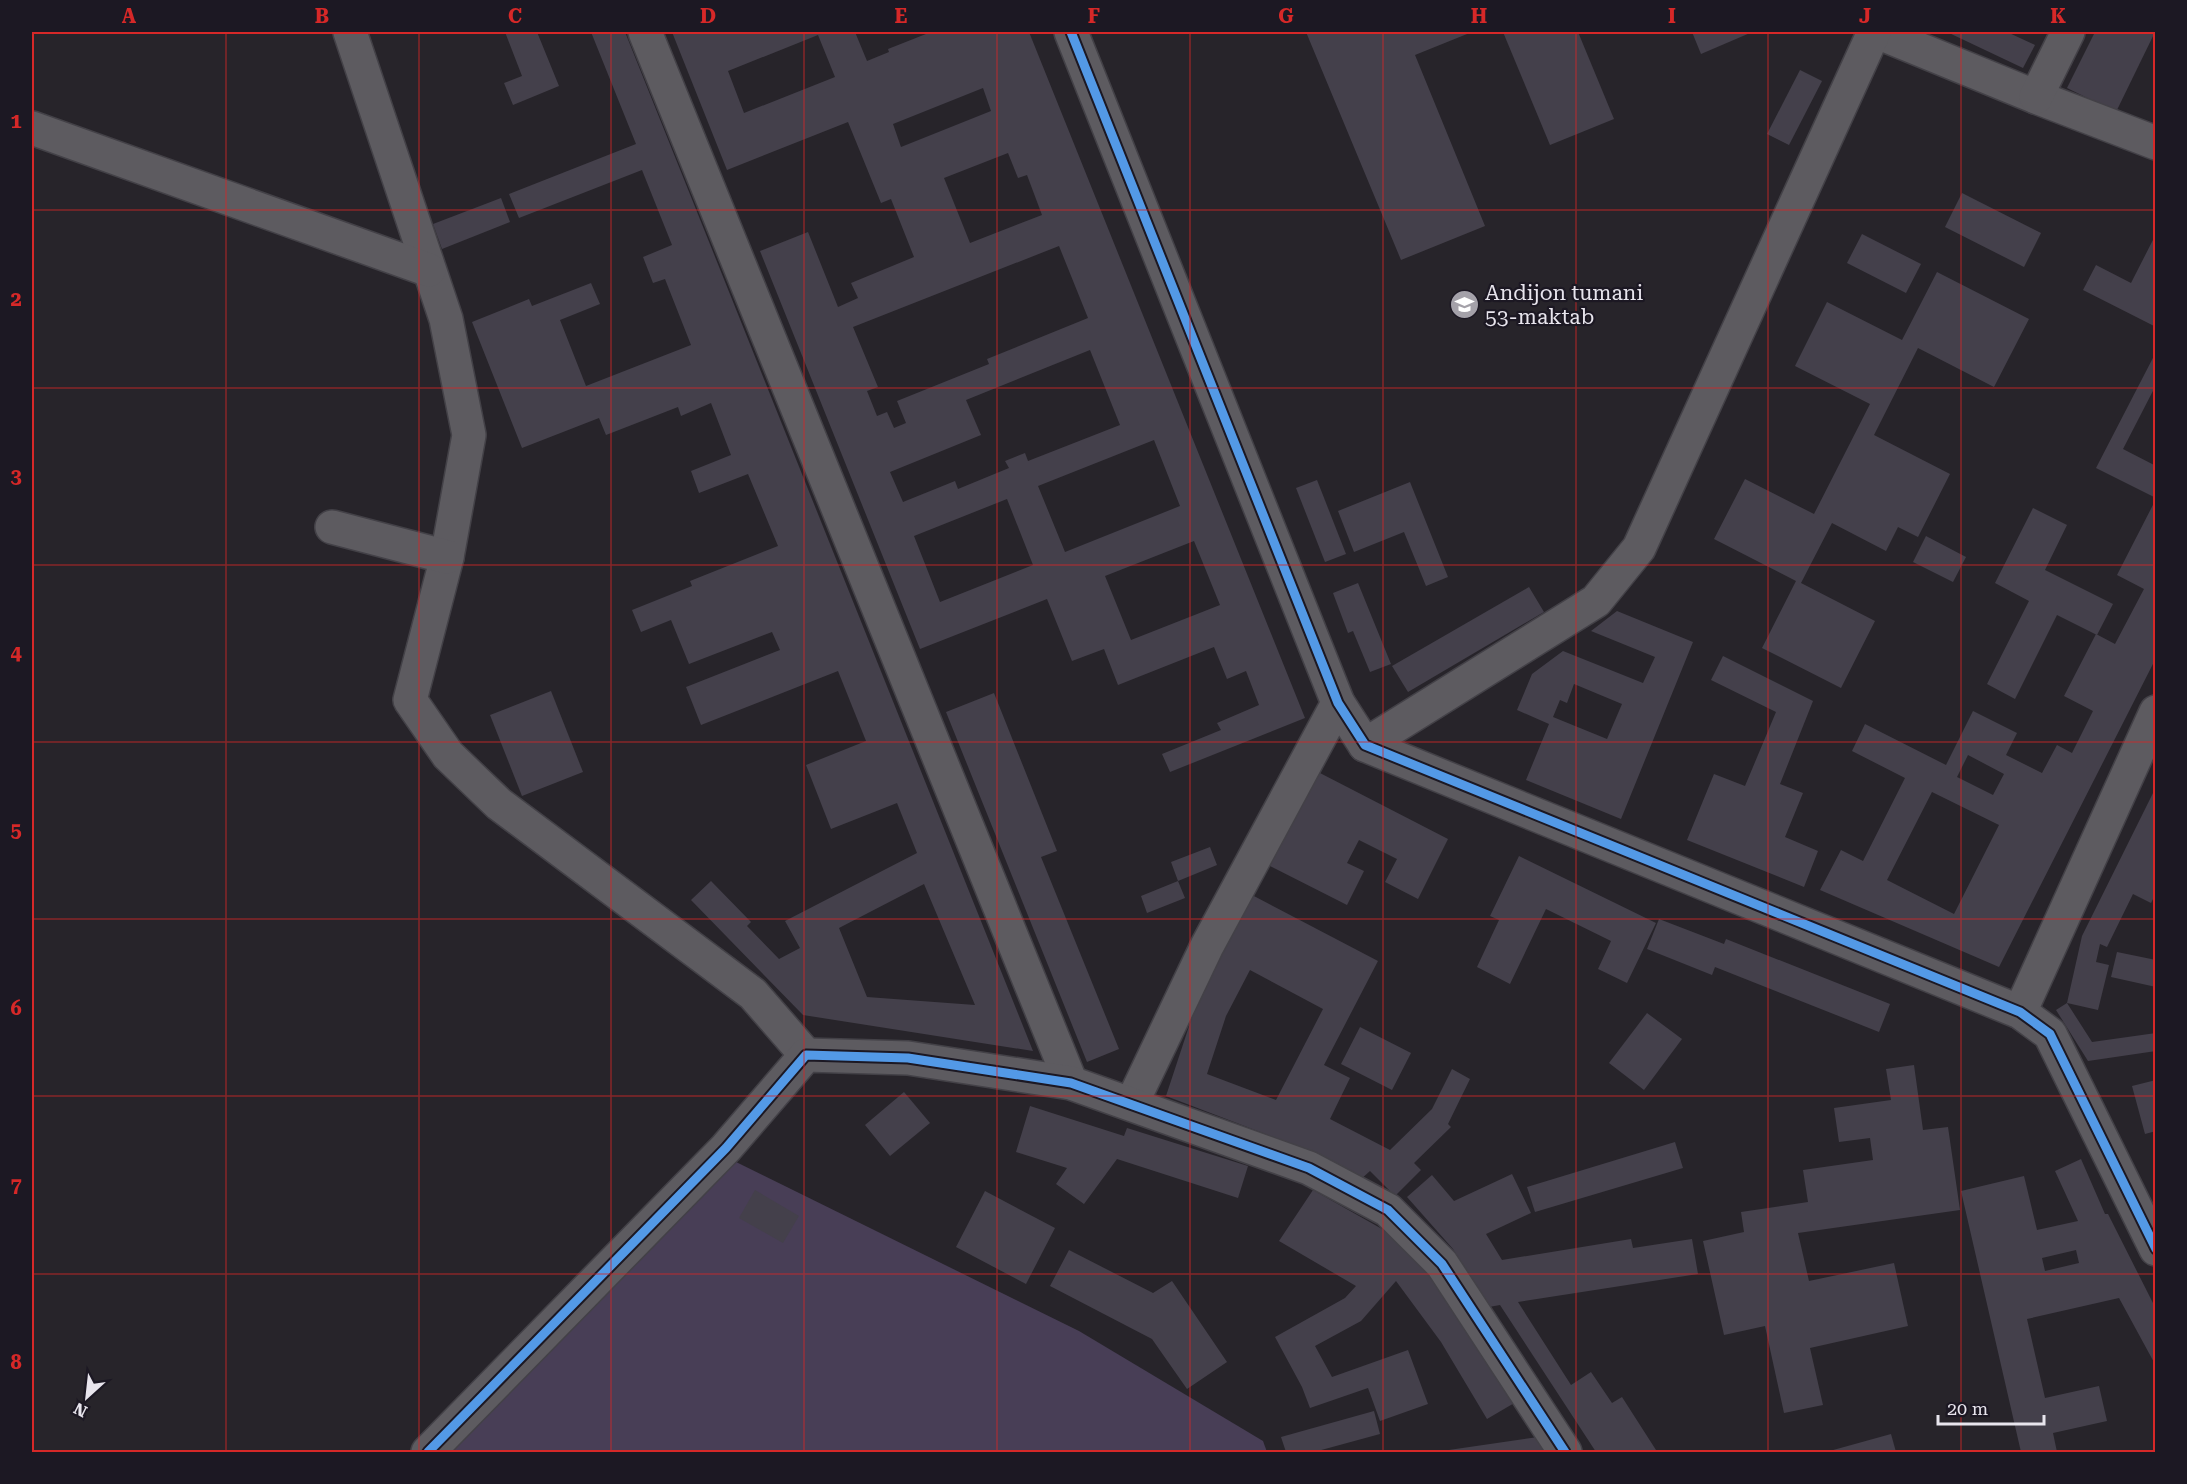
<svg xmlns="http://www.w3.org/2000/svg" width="2187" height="1484" font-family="'Roboto Serif',serif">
<rect width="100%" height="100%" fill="#27242a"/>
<path fill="#483e56" d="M734,1161L1079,1331L1263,1441L1267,1452H452Z"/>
<g fill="#44404b" fill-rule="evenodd">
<path d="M505,32H537L559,86L513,105L504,83L522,76Z"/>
<path d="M591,32H625L1033,1051L803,1015L691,900L711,881L751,922L747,926L779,959L800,948L785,921L917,853L897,803L831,829L806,765L866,741L838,671L701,725L686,687L780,650L772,632L689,664L671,620L641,632L632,610L692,586L690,581L778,546L748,474L699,493L691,471L731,455L711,403L681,416L678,407L606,435L599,418L522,448L472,322L529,299L532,306L591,283L600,304L560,320L586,386L691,345L665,279L653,283L643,257L672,245L642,170L519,218L509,194L636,144ZM924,884L975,1005L867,997L839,928Z"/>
<path d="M672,32H855L867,61L889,52L888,49L931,32H1029L1305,718L1170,772L1162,754L1221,730L1217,723L1259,705L1246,671L1227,679L1214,647L1118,685L1104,649L1072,661L1047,599L920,649L760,251L808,232L838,307L858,298L851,283L914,257L891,199L881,203L848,122L727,170ZM818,35L835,77L744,113L728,71ZM983,88L991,111L901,147L893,124ZM1008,153L1018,178L1027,175L1042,215L970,243L944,178ZM1059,246L1088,318L987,359L989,364L897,401L906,423L894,428L887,412L877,416L867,391L878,387L853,327ZM1090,350L1120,425L1028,461L1025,453L1005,461L1009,468L958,489L955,481L903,502L890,472L981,435L966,400ZM1154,440L1180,506L1065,552L1038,486ZM1007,499L1033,565L940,602L914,536ZM1194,541L1220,605L1131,640L1105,576Z"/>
<path d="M1306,32H1472L1415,55L1485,226L1401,260Z"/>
<path d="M1503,32H1578L1614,119L1550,145Z"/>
<path d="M1692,32H1749L1750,33L1701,54Z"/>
<path d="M1947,32H2007L2035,45L2023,68Z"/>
<path d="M2095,32H2155L2116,112L2067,88Z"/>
<path d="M1800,70L1822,81L1789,145L1767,134Z"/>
<path d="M1962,193L2041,233L2024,267L1945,227Z"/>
<path d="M501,198L510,222L442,249L433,224Z"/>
<path d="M1862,234L1921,264L1906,293L1847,263Z"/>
<path d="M2156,234V291L2153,296L2156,297V327L2083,290L2096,265L2131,283Z"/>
<path d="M1937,272L2029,319L1994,387L1918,348L1874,435L1950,474L1918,537L1898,527L1886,551L1832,523L1801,583L1875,621L1841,688L1762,648L1796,581L1714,539L1745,479L1814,514L1870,404L1795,366L1827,302L1902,340Z"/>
<path d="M2156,352V385L2123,449L2156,466V498L2096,468Z"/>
<path d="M1317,480L1346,554L1325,562L1296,488Z"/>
<path d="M1410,482L1448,577L1426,586L1404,532L1354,552L1338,511Z"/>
<path d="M2156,499V658L1999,967L1820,890L1841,850L1863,861L1905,778L1852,751L1865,724L1946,765L1973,711L2017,733L2006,755L2042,773L2057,745L2072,753L2093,711L2064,696L2096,634L2115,644L2144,589L2117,575ZM1968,755L2004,774L1993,795L1957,777ZM1932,792L1999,825L1954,914L1887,880Z"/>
<path d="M2033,508L2067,525L2045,570L2113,604L2097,635L2057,615L2015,699L1987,684L2029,601L1995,583Z"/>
<path d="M1926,536L1966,557L1953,582L1913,562Z"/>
<path d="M1358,583L1391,664L1370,672L1353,631L1348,633L1333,593Z"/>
<path d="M1529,587L1544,612L1408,692L1392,666Z"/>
<path d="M1617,611L1693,642L1621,819L1526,780L1549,724L1517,710L1532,674L1563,651L1643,683L1655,657L1591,631ZM1574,684L1622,704L1607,739L1553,717L1560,700L1567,703Z"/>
<path d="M1723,656L1813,701L1780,784L1803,793L1785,837L1818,851L1804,887L1687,840L1714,774L1745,786L1776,712L1711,680Z"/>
<path d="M551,691L583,772L522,796L490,715Z"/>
<path d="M994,693L1057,851L1041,857L1119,1049L1087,1062L946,712Z"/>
<path d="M1318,772L1448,839L1418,899L1385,882L1397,859L1359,840L1347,863L1364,871L1347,905L1270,866Z"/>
<path d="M2156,787V893L2151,903L2133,894L2107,947L2100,944L2096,962L2109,965L2098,1010L2067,1003L2082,936Z"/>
<path d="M1210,847L1217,865L1178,881L1185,898L1147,913L1141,896L1178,881L1171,862Z"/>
<path d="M1519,856L1656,923L1627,983L1598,969L1611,941L1546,909L1510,984L1477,967L1499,920L1490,916Z"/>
<path d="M1252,895L1378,961L1324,1065L1350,1078L1330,1119L1390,1150L1432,1109L1452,1069L1470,1079L1448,1124L1451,1127L1414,1163L1421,1170L1395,1196L1370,1171L1360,1180L1284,1141L1166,1096L1197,1002ZM1250,970L1323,1009L1276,1100L1207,1074L1226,1016Z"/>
<path d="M1659,919L1724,944L1726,939L1890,1004L1879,1032L1715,967L1712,975L1647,949Z"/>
<path d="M2117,952L2156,960V987L2111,977Z"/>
<path d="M2067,1003L2092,1042L2156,1033V1051L2088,1061L2056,1010Z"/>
<path d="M1647,1013L1682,1039L1644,1090L1609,1063Z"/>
<path d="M1360,1027L1411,1053L1392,1090L1341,1064Z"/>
<path d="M1914,1065L1923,1130L1948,1127L1960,1210L1798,1233L1809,1281L1894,1263L1908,1326L1810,1348L1823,1405L1784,1413L1765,1326L1724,1335L1703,1241L1744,1232L1741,1212L1808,1202L1803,1170L1873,1160L1870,1138L1839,1142L1834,1108L1891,1100L1886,1069Z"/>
<path d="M2156,1080V1131L2145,1134L2132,1086Z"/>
<path d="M904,1092L930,1123L890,1156L865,1125Z"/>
<path d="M1030,1106L1124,1136L1127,1128L1248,1166L1238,1198L1117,1159L1084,1204L1056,1184L1067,1168L1016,1152Z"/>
<path d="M1675,1142L1683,1168L1535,1212L1527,1187Z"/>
<path d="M2081,1159L2105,1214H2108L2156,1309V1366L2119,1298L2027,1319L2045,1398L2099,1386L2107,1421L2053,1433L2057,1452H2021L1961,1191L2024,1176L2037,1230L2078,1221L2055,1171ZM2076,1250L2079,1263L2045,1271L2042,1258Z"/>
<path d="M1512,1174L1531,1213L1486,1234L1502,1260L1631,1239L1633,1248L1692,1239L1698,1274L1518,1302L1571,1385L1591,1372L1612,1403L1622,1397L1656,1450L1651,1452H1596L1500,1305L1489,1307L1453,1249L1407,1197L1432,1175L1454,1201Z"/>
<path d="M755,1190L799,1216L783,1243L739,1218Z"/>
<path d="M1313,1190L1398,1238L1418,1256L1516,1402L1487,1419L1441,1342L1396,1281L1361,1321L1315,1346L1332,1377L1408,1350L1428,1404L1380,1421L1368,1388L1310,1408L1302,1387L1275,1337L1345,1298L1356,1286L1279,1241Z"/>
<path d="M985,1191L1055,1228L1026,1284L956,1247Z"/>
<path d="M1069,1250L1153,1293L1172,1281L1227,1362L1187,1389L1152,1339L1050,1286Z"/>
<path d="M1374,1411L1380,1434L1314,1452H1286L1281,1437Z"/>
<path d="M1891,1434L1896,1452H1826Z"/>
<path d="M1538,1437L1545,1452H1442V1451Z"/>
</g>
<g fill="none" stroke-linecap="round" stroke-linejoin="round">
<defs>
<g id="minor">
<path d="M350,32L446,319L469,435L447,557L410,700L448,755L499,804L753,994L806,1055"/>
<path d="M645,32L1071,1083"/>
<path d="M1071,32L1338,703L1365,745L2020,1012L2050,1034L2156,1249"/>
<path d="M1877,32L2036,97L2156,143"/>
<path d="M2036,97L2068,32"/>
<path d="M32,128L429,270"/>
<path d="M332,527L447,557"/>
<path d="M1365,745L1596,601L1639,548L1874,32"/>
<path d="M2020,1012L2156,712"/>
<path d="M1132,1103L1207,946L1338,703"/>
<path d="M428,1452L726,1148L806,1055L908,1058L1071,1083L1309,1168L1388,1210L1442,1264L1565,1452"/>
</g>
</defs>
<use href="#minor" stroke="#434147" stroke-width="36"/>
<use href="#minor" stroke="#5d5b60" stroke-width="33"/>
<defs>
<g id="cycleway">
<path d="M1071,32L1338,703L1365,745L2020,1012L2050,1034L2156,1249"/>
<path d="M428,1452L726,1148L806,1055L908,1058L1071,1083L1309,1168L1388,1210L1442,1264L1565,1452"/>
</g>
</defs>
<use href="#cycleway" stroke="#1c1823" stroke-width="13"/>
<use href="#cycleway" stroke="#5399e6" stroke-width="9"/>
</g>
<path fill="none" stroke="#d62828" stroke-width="1.5" stroke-opacity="0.55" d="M226,32V1452M419,32V1452M611,32V1452M804,32V1452M997,32V1452M1190,32V1452M1383,32V1452M1576,32V1452M1768,32V1452M1961,32V1452M32,210H2156M32,388H2156M32,565H2156M32,742H2156M32,919H2156M32,1096H2156M32,1274H2156"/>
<defs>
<symbol id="school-disc" viewBox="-11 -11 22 22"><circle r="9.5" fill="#a4a1a9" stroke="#1c1823"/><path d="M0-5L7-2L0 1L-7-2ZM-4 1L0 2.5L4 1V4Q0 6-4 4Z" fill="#fff"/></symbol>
</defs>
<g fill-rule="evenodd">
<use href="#school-disc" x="1448" y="288" width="33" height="33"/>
</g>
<g text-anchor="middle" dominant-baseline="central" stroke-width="4.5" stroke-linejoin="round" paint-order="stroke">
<g font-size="21" fill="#e8e5ed" stroke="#1c1823" text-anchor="start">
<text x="1485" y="293">Andijon tumani<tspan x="1485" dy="24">53-maktab</tspan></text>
</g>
</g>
<rect width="2187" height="1484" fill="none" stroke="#1c1823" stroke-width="66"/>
<g transform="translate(87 1397) rotate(207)" stroke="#1c1823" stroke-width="4.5" paint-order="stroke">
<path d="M0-4.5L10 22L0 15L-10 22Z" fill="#e8e5ed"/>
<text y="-9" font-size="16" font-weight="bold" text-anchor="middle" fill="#e8e5ed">N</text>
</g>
<path d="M1938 1415v9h106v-9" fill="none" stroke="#e8e5ed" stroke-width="3"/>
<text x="1947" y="1415" font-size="18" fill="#e8e5ed" stroke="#1c1823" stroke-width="4.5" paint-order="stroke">20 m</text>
<rect x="33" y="33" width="2121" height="1418" fill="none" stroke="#d62828" stroke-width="2"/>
<g font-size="20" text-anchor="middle" font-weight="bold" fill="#d62828">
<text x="129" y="23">A</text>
<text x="322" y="23">B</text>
<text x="515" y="23">C</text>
<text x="708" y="23">D</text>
<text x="901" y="23">E</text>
<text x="1094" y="23">F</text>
<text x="1286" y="23">G</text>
<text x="1479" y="23">H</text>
<text x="1672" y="23">I</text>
<text x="1865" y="23">J</text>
<text x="2058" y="23">K</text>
<text x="16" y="128">1</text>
<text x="16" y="306">2</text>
<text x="16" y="483">3</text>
<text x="16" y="660">4</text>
<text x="16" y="837">5</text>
<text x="16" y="1015">6</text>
<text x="16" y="1192">7</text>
<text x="16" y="1369">8</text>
</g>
</svg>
